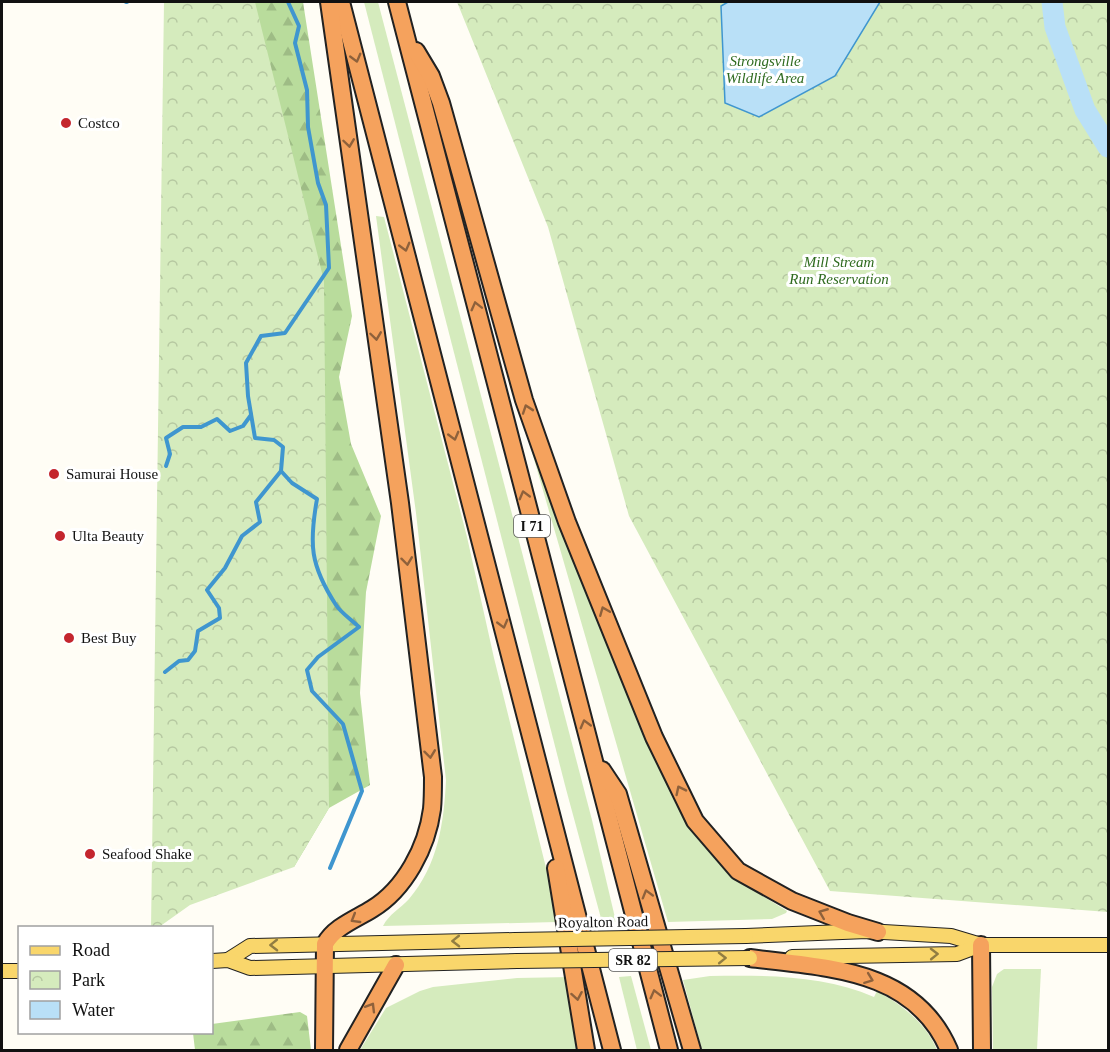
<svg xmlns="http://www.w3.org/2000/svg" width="1110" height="1052" font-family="'Times New Roman',serif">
<defs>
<pattern id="forest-firs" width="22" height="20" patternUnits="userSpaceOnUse" patternTransform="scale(1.5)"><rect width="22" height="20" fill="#b9dc9c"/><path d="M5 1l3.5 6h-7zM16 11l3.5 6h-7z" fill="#9ebc85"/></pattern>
<pattern id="park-crowns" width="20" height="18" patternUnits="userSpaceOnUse" patternTransform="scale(1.5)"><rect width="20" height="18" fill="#d5ebbd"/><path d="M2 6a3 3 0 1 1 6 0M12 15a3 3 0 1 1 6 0" fill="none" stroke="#b6c8a1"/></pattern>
</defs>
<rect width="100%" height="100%" fill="#fffdf5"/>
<g fill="#d5ebbd">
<path d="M364,2H378L592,820L616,922H602L566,789Z"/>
<path d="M376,216L384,217L467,537L494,658L553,896L557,922L383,926C389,914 400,909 409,899C438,865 444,823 446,780L416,513Z"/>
<path d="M534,440L688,820L708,849L747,886L787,911L786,913L772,919L668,922L529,442Z"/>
<path d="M1004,969H1041L1037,1050H993L992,987L997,974Z"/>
<path d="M631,976L651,1050H637L619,977Z"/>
<path d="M710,976C764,975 824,975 874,997L877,991C901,1004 927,1024 937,1050H702L683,980Z"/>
<path d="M571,977L580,1050H360L386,1008L420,991L433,987L517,978Z"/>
</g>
<g fill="url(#forest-firs)">
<path d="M164,2H303L352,316L339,377L351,444L381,516L366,592L360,693L370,785L329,808L294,867Z"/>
<path d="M300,1012L307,1016L311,1050H195L193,1033L212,1032V1024Z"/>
</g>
<g fill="url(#park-crowns)">
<path d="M164,2H255L324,281L329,808L294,867L190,905L159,927L151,928Z"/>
<path d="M457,2H1108V912L830,891L629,516L548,227Z"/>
</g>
<path fill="#b9e0f7" stroke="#3f96cf" stroke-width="1.5" d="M728,2H880L835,76L759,117L725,103L721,6Z"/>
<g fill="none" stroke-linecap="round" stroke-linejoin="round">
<g stroke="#3f96cf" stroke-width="4">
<path d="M126,2H127"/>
<path d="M288,2L299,26L295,43L307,90L308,127L318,183L326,205L329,268L285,333L261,336L246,363L248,396L255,438L274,440L283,447L281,471L292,483L317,499C309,544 310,565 336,605C341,613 352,620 359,627L318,657L307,670L312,691L343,724L362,791L330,868"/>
<path d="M166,466L170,454L166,438L183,427H201L217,419L230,431L243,426L251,415"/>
<path d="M165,672L179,661L188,660L195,651L198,631L220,618L219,608L207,590L225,568L242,536L260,522L256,502L281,471"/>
</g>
<path stroke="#b9e0f7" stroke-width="21" d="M1052,2L1055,27L1085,110L1108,147"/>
<defs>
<g id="primary">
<path d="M746,936L867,931L951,936L981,945H1108"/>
<path d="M792,957L957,954L981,945"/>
<path d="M228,960L250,946L515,940"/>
<path d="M212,961L228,960L250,968L517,961"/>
<path d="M2,971H20"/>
</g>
<g id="highway">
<path d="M341,2L612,1050"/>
<path d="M397,2L669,1050"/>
<path d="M416,51L431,76L441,103L524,400L567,522L654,737L695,821L738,871L792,901L848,923L878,932"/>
<path d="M602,770L618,794L692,1050"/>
<path d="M556,868L586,1050"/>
<path d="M981,945L982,1050"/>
<path d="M750,958C826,968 914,968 949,1050"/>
<path d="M324,1050L325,944C334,927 356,919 372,909C405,889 427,847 432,809C433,799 433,788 433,777L400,503L329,2"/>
<path d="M348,1050L396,965"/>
</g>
</defs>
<use href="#primary" stroke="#222" stroke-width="16"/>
<use href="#highway" stroke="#222" stroke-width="20"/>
<use href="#primary" stroke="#f9d66b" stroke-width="14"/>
<use href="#highway" stroke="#f5a25d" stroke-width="16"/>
<defs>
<g id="primary-bridge">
<path d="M515,940L746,936"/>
<path d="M517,961L750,958"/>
</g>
</defs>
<use href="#primary-bridge" stroke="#222" stroke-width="16" stroke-linecap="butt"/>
<use href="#primary-bridge" stroke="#f9d66b" stroke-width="14"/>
</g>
<defs><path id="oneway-chevron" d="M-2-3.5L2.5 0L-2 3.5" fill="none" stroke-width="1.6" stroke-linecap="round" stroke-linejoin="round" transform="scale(1.5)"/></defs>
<g stroke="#8e613b">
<use href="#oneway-chevron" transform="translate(356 58) rotate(75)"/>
<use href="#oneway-chevron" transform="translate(349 143) rotate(82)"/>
<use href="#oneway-chevron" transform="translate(405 247) rotate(75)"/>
<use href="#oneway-chevron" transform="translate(476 306) rotate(-104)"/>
<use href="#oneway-chevron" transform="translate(376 336) rotate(82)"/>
<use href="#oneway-chevron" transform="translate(527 409) rotate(-109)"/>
<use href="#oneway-chevron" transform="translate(454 436) rotate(75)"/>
<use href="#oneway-chevron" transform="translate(524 495) rotate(-105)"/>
<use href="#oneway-chevron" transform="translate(407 561) rotate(83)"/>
<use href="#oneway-chevron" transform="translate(604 611) rotate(-112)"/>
<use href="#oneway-chevron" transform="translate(503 624) rotate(75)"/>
<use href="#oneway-chevron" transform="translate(585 724) rotate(-105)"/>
<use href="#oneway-chevron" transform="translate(430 754) rotate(83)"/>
<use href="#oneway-chevron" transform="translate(680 790) rotate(-116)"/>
<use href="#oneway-chevron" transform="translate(647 894) rotate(-106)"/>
<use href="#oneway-chevron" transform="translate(823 913) rotate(-158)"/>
<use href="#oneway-chevron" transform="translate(355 919) rotate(149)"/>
<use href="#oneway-chevron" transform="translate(869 979) rotate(21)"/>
<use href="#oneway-chevron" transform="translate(655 994) rotate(-104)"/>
<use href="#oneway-chevron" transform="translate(577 996) rotate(80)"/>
<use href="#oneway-chevron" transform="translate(371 1007) rotate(-59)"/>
</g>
<g stroke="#917d42">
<use href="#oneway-chevron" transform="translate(456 941) rotate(179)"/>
<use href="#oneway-chevron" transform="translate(274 945) rotate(179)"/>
<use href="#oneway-chevron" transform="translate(934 954) rotate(-1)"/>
<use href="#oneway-chevron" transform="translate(722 958) rotate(-1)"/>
</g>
<g fill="#c4262e" stroke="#fff" stroke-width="2">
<circle cx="66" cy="123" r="6"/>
<circle cx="54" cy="474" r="6"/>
<circle cx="60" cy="536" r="6"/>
<circle cx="69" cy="638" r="6"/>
<circle cx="90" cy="854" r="6"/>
</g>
<g text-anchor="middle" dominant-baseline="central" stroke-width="6" stroke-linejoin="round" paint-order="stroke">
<g fill="#fff" stroke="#585858" stroke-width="1.5">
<rect x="514" y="515" width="36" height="22" rx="4.5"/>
<rect x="609" y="949" width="48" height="22" rx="4.5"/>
</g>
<g font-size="14" font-weight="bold" fill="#111">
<text x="532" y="526">I 71</text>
<text x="633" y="960">SR 82</text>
</g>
<g font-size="15" font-style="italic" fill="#2f6b1f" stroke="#fff">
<text x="765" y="61">Strongsville<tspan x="765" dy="17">Wildlife Area</tspan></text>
<text x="839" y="262">Mill Stream<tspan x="839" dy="17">Run Reservation</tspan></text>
</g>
<g font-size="15" fill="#111" stroke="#fff" text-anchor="start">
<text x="78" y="123">Costco</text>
<text x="66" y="474">Samurai House</text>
<text x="72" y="536">Ulta Beauty</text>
<text x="81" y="638">Best Buy</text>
<text x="102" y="854">Seafood Shake</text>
</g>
<g font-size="15" fill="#111" stroke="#fff">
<text transform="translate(603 922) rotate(-1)">Royalton Road</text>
</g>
</g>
<rect width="1110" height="1052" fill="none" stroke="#111111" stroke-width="6"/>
<rect x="18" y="926" width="195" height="108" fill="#ffffff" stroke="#a0a0a0" stroke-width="1.5"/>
<rect x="30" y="946" width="30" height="9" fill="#f9d66b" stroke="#a0a0a0" stroke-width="1.5"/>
<text x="72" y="956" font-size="18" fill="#111111">Road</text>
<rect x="30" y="971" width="30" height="18" fill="url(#park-crowns)" stroke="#a0a0a0" stroke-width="1.5"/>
<text x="72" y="986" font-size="18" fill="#111111">Park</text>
<rect x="30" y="1001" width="30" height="18" fill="#b9e0f7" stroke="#a0a0a0" stroke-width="1.5"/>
<text x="72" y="1016" font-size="18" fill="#111111">Water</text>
</svg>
